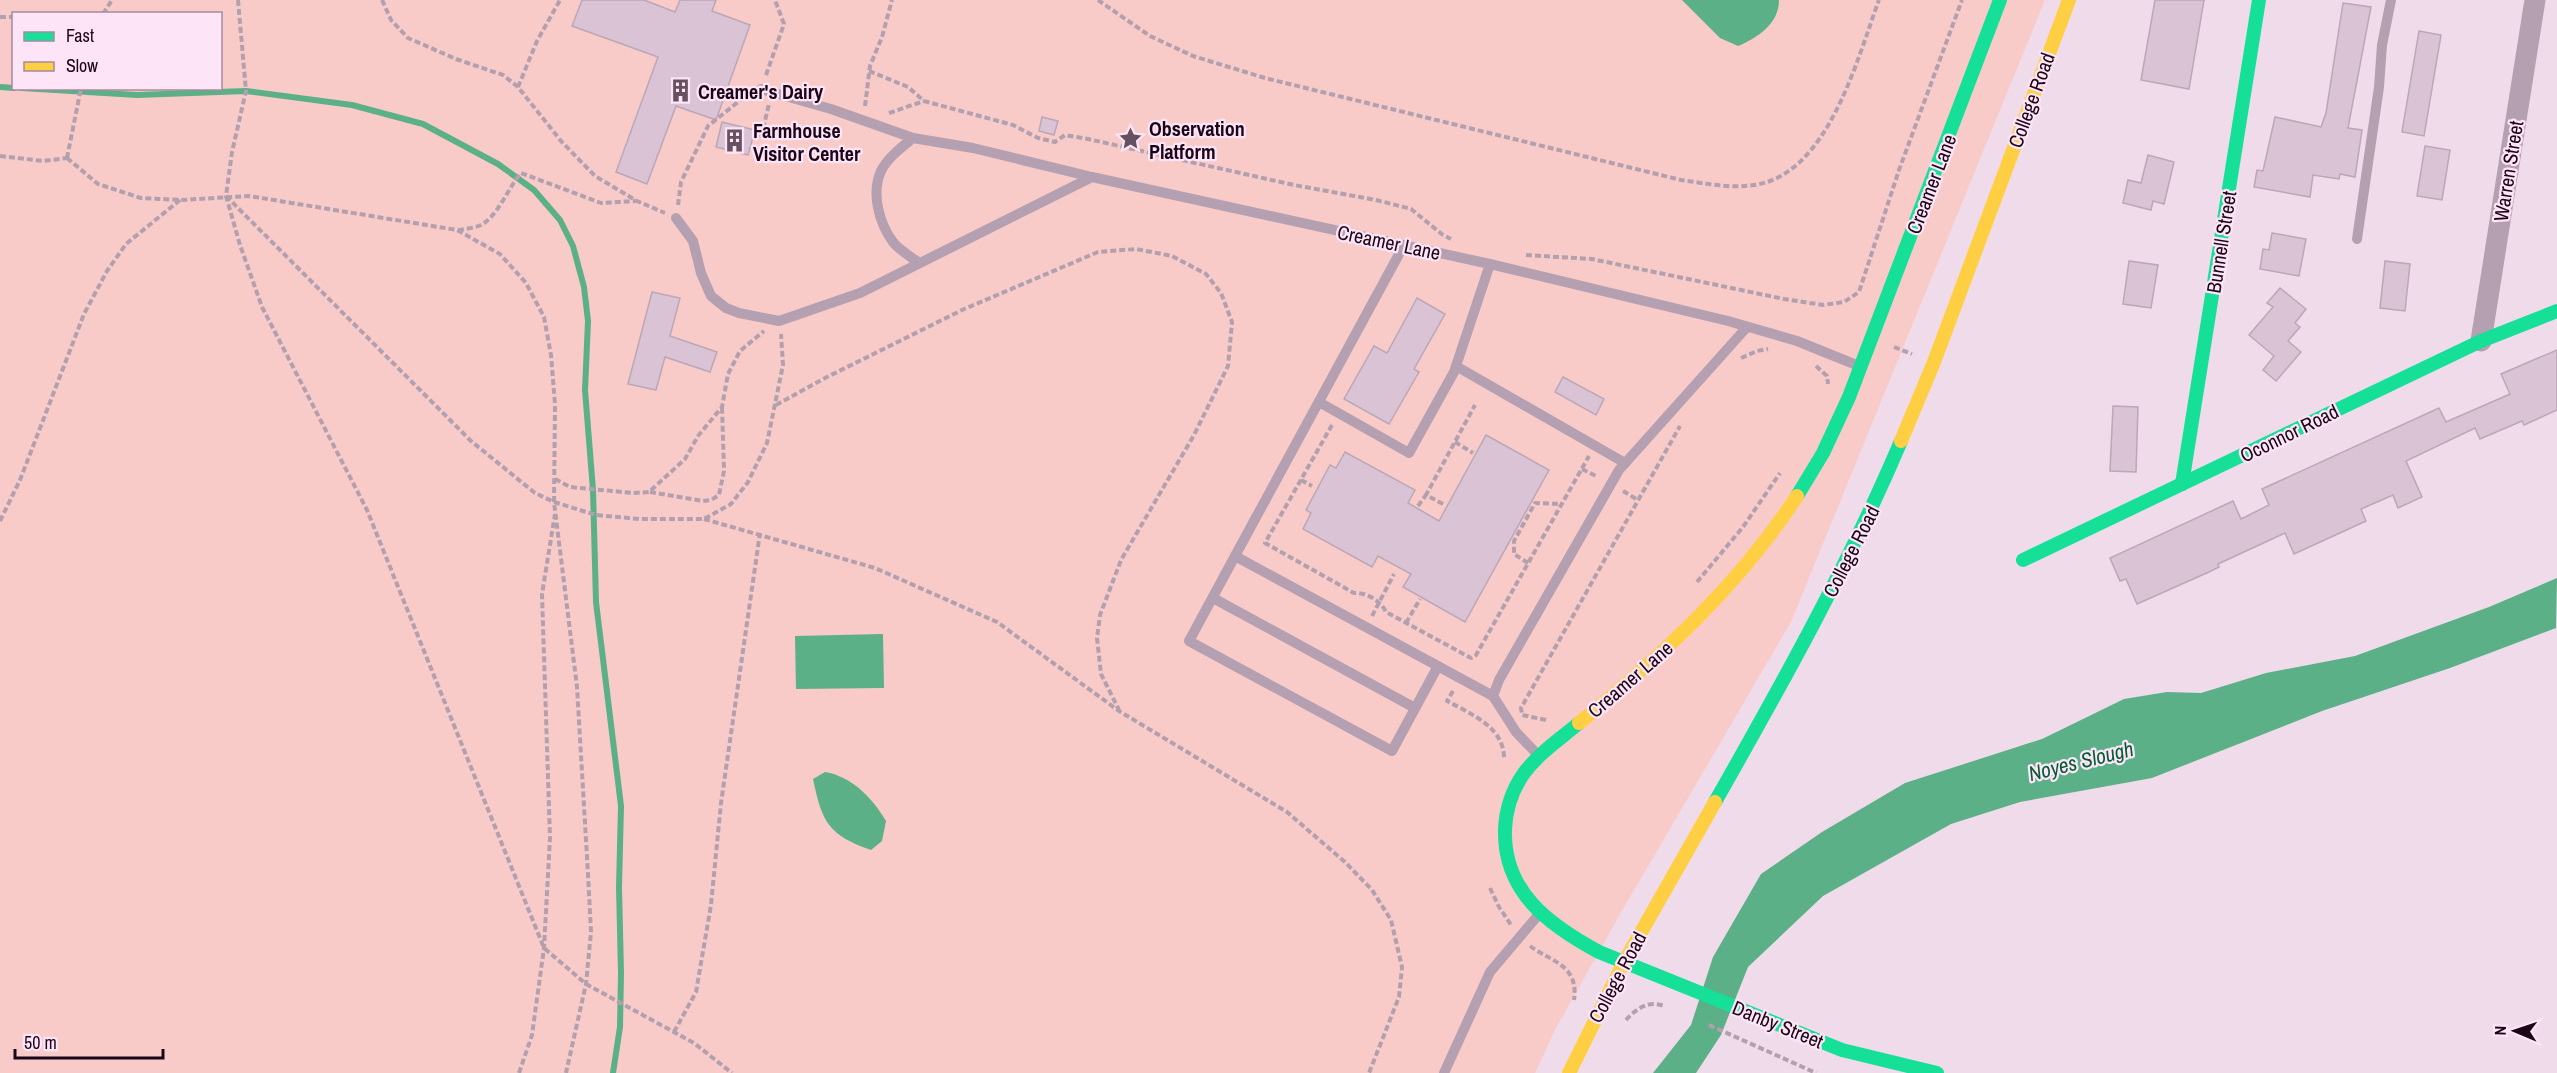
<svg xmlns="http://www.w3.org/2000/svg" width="2557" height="1073" font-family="'Archivo Narrow',sans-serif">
<rect width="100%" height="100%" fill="#f0dbeb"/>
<path fill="#f8cbc9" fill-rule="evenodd" d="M0,0H2045L1791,622L1623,909L1556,1028L1535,1073H0ZM14,14H220V88H14Z"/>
<g fill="#5bb087">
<path d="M1682,0H1779C1779,24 1757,38 1738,46L1720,38Z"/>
<path d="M2557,578L2556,628L2450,668L2322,711L2152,778L2020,802L1951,824L1823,896L1748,967L1721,1035L1696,1073H1653L1691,1025L1713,957L1761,874L1822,832L1905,783L2042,739L2124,699L2167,692L2201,693L2266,673L2355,656L2489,607Z"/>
<path d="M883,634L884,688L796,689L795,636Z"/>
<path d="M825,772C853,777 872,798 886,821L882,841L871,850C828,835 822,822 813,779Z"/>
</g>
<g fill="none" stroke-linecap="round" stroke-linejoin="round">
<g stroke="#5bb087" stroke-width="6">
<path d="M0,87L14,88"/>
<path d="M22,88L137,95L246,91L352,105L423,124L498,164L534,190L560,220L573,246L584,287L588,321L585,390L593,490L596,602L621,806L619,887L621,973L620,1027L613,1073"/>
</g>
</g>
<g fill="#d9c3d4" stroke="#bba7b7" stroke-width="1.5">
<path d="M582,0H644L675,12L680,0H716L712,11L750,25L716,120L676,106L647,184L616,172L658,57L572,26Z"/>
<path d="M2155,0H2204L2189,89L2141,80Z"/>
<path d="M2343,3L2371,7L2348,128L2362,130L2355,177L2340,174L2339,179L2313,175L2310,197L2254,187L2257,170L2263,171L2275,117L2321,127L2326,113Z"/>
<path d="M2419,31L2441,35L2424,136L2402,132Z"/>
<path d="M1042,117L1058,121L1054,135L1039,131Z"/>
<path d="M722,122L755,130L748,155L716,147Z"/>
<path d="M2425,146L2450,150L2442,200L2417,196Z"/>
<path d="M2148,155L2174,162L2164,204L2153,201L2151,210L2123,203L2128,180L2141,183Z"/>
<path d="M2272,233L2306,239L2299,276L2260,269L2263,249L2269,250Z"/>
<path d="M2129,261L2158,265L2151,308L2123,304Z"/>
<path d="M2385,261L2410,264L2405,311L2380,308Z"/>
<path d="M2280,288L2306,309L2295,323L2300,327L2288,341L2301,352L2276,381L2263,370L2274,356L2249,335L2273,307L2267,303Z"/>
<path d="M652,292L680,298L670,336L717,352L710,372L665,357L656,390L628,384Z"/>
<path d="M1417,298L1445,314L1414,369L1419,372L1389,424L1344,399L1374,346L1387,353Z"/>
<path d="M2557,350V410L2524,425L2522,421L2480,439L2475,428L2406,461L2422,497L2398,508L2393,495L2361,509L2366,521L2294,554L2285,533L2218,564L2219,567L2209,572L2137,604L2126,579L2120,581L2110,558L2233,501L2241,519L2269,505L2262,489L2439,408L2446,422L2510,394L2501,374Z"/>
<path d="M1563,377L1604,399L1596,415L1555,392Z"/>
<path d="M2113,406L2138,407L2136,472L2110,471Z"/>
<path d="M1486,435L1549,470L1465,622L1403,587L1411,574L1378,556L1372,567L1303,529L1311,513L1306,510L1330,465L1336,468L1345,452L1415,490L1408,503L1439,521Z"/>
</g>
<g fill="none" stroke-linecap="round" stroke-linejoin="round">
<g stroke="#b3a0af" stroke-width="4" stroke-dasharray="6 3" stroke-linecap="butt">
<path d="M238,0L246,91L232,152L226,196L240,245L262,307L367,510L544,948L586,984L694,1043L732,1073"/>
<path d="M382,0L391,20L408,38L456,59L503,75L518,87L561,141L595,176L637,201L665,213"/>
<path d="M1098,0L1150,36L1193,56L1265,78L1681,180C1704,183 1730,189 1754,185C1828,175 1857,59 1879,0"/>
<path d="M103,14L112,0"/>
<path d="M0,17H14"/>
<path d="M869,71L908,87L924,101L1013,125L1038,138L1055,142L1065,135L1088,139L1294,185L1376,200L1411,209L1443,235L1451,239"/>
<path d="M766,75L784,24L775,0"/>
<path d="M518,87L537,41L560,0"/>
<path d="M865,106L870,66L882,37L892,0"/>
<path d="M889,113L924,101"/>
<path d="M753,136L761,138L769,104"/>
<path d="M0,156L43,161L67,158"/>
<path d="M67,158L98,184L141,198L181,200L249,196L457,230L500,254L526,283L544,317L551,355L555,404L554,502L577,687L588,874L591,932L586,984L566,1073"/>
<path d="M67,158L81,88"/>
<path d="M226,196L471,441L535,493L554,502L596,515L639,519H704L731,504L748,482L767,443L783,365L781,334"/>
<path d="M678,205L681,182L708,126L748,94"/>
<path d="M458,230C464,229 475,228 481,225C498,216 508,188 521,173L601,203L636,201"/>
<path d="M1526,255L1592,259L1784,299L1823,305L1844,302L1859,292L1899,170L1962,0"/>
<path d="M1894,347L1912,354"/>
<path d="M1741,358L1757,351L1768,349"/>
<path d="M1816,366L1827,376L1828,384"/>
<path d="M776,405L825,378L962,310L1098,252L1136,249L1172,256L1206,274L1221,293L1232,322L1228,366L1194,435L1121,560L1100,615L1097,638L1101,674L1119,710"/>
<path d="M1332,425L1265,543L1354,593C1366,592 1381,601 1386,612L1471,658L1476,655L1589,456"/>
<path d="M1455,442L1473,453"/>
<path d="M1582,469L1598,477"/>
<path d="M555,479L570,487L633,493L649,492L685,459L698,436L722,407L728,374L740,351L764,331"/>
<path d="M1301,480L1312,486"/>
<path d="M1623,491L1638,500"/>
<path d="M650,492L703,501L711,500L719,495L724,471L722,407"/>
<path d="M1443,504L1426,495L1475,405"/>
<path d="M1418,506L1426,495"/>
<path d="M704,519L875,568L997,622L1119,711L1287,812L1345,862L1372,890L1391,920L1402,967L1399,997L1369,1073"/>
<path d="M0,521L20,480L84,314L107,271L126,244L180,200"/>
<path d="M1528,563L1514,554V541L1535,503L1562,504"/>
<path d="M1697,582L1743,527L1780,473"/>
<path d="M1372,616L1394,574"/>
<path d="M1406,623L1420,599"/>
<path d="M1453,691L1447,701C1471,714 1504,727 1504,758"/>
<path d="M1546,720L1522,715L1521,708L1680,426"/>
<path d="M1490,888L1499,907L1511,925"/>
<path d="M1530,946C1552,962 1579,965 1574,1000"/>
<path d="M1626,1020C1636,1009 1648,1000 1664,1006"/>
<path d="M1709,1025L1816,1073"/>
<path d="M674,1032L696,992L711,905L721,803L760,533"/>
<path d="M519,1073L532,1035L544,948L550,838L542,594L555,514"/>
</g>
<g stroke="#b4a0b0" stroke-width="10">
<path d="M761,89L831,109L913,138L973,148L1092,177L1490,264L1728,321L1797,341L1859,366"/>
<path d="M913,138C902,147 887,158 881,171C871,193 879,223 893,242C899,250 910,256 918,262"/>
<path d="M676,218L693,241L701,273L711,296L726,308L739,313L779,321L860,293L1092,177"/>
<path d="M2357,239L2379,87L2382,45L2391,0"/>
<path d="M1404,245L1235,556L1493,696"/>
<path d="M1456,366L1625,463"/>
<path d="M1319,402L1409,453L1454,372L1490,264"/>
<path d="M1235,556L1189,641L1392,751L1438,666"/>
<path d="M1213,598L1415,708"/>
<path d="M1537,754L1516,732L1493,696L1499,680L1619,470L1747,327"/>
<path d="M1444,1073L1490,972L1540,913"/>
</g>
<path stroke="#b4a0b0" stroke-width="21" d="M2481,341L2535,0"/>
<g stroke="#16e098" stroke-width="14">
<path d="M2182,484L2259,0"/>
<path d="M1797,496L1823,453L1849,397L2000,0"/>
<path d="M2023,560L2481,341L2557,311"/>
<path d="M1579,723C1560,739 1539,753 1524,773C1512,790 1506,808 1505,829C1503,892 1549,925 1599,952L1842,1050L1937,1073"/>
<path d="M1715,802C1782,684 1848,566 1901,441"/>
</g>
<g stroke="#ffcf43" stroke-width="14">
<path d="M1901,441L1934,362L2069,0"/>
<path d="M1579,723C1661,657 1739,585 1797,496"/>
<path d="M1569,1073L1623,964L1715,802"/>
</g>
</g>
<defs>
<symbol id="building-bare" viewBox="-9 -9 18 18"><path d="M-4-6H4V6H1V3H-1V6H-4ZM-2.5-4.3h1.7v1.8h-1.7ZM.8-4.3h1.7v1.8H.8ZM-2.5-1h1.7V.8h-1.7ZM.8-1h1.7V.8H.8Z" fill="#665161" stroke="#fee4f7" stroke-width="2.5" paint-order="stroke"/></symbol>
<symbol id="sight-bare" viewBox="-9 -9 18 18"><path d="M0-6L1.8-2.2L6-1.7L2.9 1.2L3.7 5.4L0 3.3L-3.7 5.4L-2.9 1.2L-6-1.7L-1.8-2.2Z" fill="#665161" stroke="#fee4f7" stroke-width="2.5" paint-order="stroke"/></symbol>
</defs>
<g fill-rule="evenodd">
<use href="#building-bare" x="664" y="74" width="33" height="33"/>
<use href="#sight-bare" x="1114" y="122" width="33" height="33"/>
<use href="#building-bare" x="718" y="124" width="33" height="33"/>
</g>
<g text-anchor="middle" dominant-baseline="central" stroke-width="4.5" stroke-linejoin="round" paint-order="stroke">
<g font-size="20" font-weight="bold" fill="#1b0617" stroke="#fee4f7" text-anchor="start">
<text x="698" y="91">Creamer's Dairy</text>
<text x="1149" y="128">Observation<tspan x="1149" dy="23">Platform</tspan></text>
<text x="753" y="130">Farmhouse<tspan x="753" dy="23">Visitor Center</tspan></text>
</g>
<g font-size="20" fill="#1b0617" stroke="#fee4f7">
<text transform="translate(2031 100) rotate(-70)">College Road</text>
<text transform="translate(2508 171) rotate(-81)">Warren Street</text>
<text transform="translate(1931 184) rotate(-69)">Creamer Lane</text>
<text transform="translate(1389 242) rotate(12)">Creamer Lane</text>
<text transform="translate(2221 242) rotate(-81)">Bunnell Street</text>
<text transform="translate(2289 433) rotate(-26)">Oconnor Road</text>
<text transform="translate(1851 551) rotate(-63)">College Road</text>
<text transform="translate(1630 679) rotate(-41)">Creamer Lane</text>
<text transform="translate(1617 977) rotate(-62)">College Road</text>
<text transform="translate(1778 1024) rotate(22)">Danby Street</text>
</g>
<g font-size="21" font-style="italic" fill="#015e33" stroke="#fee4f7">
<text transform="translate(2081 761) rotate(-14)">Noyes Slough</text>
</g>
</g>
<rect x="12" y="12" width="210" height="78" fill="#fee4f7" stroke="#a38b9d" stroke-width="1.5"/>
<rect x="24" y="32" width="30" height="9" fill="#16e098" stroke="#a38b9d" stroke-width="1.5"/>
<text x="66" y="42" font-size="18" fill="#1b0617">Fast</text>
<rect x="24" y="62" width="30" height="9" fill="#ffcf43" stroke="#a38b9d" stroke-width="1.5"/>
<text x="66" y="72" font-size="18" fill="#1b0617">Slow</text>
<g transform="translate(2515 1031) rotate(272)" stroke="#fee4f7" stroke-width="4.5" paint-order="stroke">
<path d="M0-4.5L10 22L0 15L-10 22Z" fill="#1b0617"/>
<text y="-9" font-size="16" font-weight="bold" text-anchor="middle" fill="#1b0617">N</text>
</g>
<path d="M15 1049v9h148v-9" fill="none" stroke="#1b0617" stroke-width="3"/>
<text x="24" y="1049" font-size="18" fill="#1b0617" stroke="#fee4f7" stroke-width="4.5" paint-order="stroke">50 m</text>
</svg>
